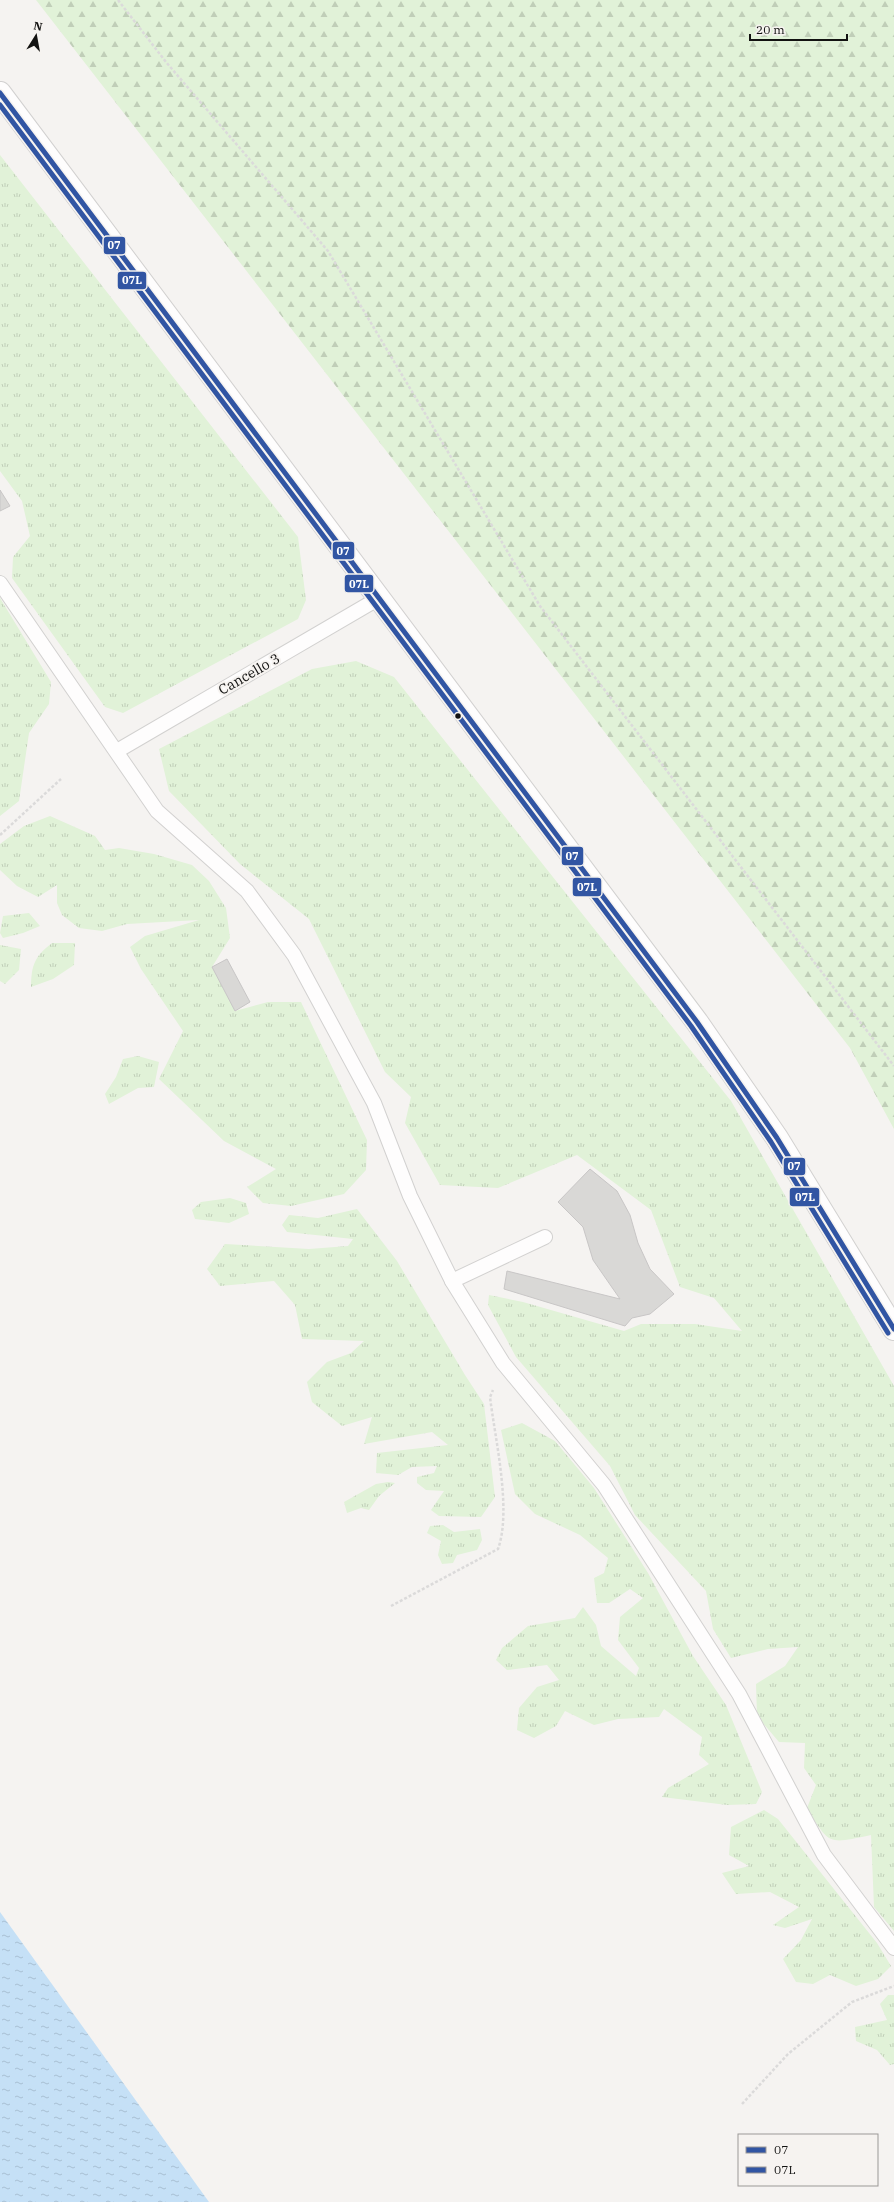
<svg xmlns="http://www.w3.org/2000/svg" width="894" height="2202" font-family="'IBM Plex Serif',serif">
<defs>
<pattern id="grass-tufts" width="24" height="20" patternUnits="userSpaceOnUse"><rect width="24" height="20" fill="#e1f2d8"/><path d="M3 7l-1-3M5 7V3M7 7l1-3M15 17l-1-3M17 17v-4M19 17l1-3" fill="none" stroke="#c0ceb8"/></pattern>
<pattern id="forest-firs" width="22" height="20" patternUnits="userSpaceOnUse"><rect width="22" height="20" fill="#e1f2d8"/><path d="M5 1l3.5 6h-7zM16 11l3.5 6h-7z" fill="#c0ceb8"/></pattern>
<pattern id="water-ripples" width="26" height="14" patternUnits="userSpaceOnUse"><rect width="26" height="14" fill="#c5e0f6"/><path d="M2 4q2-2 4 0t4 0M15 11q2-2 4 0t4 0" fill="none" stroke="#a8bfd2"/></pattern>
</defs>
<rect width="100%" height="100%" fill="#f5f3f1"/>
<g fill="url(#grass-tufts)">
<path d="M0,155L298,537L306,600L298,619L123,713L105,707L12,578L13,557L30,536L22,501L0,471Z"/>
<path d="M0,598L51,682L49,704L29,733L19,801L0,816Z"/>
<path d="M356,661L394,677L731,1101L894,1386V1931L874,1907L871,1835C828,1844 830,1846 807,1808L816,1785L804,1768L805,1743L779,1742L757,1716L756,1684L785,1666L798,1647L768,1649L731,1658L713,1629L706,1591L635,1515L610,1466L516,1357L488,1305L489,1295L523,1302L624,1331L641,1324H695L742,1331L714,1298L680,1287L651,1210L577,1155L498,1188L440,1185L405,1123L411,1097L385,1072L309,919L240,864L169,791L159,749L312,669Z"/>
<path d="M50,816L95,836L105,850L119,848L154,854L192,865L209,881L226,908L230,938L212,967L235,1011L268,1002H301L367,1140L366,1170L344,1194L291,1206L263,1203L247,1187L276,1169L224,1141L159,1079L183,1031L141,969L130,947L145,936L199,920L127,924L102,931L79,928L62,915L57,903V885L38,897L17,886L0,870V844L24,826Z"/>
<path d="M29,913L40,926L23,933L3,938L0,933L3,916Z"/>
<path d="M52,943H75L74,965L53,979L31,987C31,965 35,956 52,943Z"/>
<path d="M0,945L21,949L19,970L5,984L0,981Z"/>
<path d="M138,1056L159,1062L154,1087L138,1088L109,1104L105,1094L116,1077L123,1059Z"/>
<path d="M230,1198L246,1203L249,1214L229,1223L195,1219L192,1210L201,1202Z"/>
<path d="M357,1209L397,1261L465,1375L484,1404L495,1497L481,1517L439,1516L431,1510L444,1491L426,1490L417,1483V1477L434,1473L437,1466L412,1467L398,1475L376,1473L377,1453L448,1445L432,1432L364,1444L372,1417L342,1426L312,1402L307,1382L327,1362L351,1353L364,1341L302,1339L295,1305L274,1281L220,1286L207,1269L225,1244L309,1249L348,1246L353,1239L287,1232L282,1225L289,1215L318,1218Z"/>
<path d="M522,1423L555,1441L594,1488L648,1573L693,1656L726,1705L762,1792L756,1804L727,1805L662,1797L668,1788L709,1764L699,1755L702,1737L664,1709L659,1717L618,1719L594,1725L565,1711L556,1726L534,1738L517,1730L519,1708L537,1687L559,1680L547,1665L507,1670L496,1660L502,1648L528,1626L575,1618L583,1607L596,1625L601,1646L636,1676L639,1668L618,1640L620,1617L643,1598L630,1589L609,1603H597L594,1578L604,1573L608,1558L580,1535L535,1514L515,1494L501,1430Z"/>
<path d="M388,1482L395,1483L379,1496L369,1510L361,1508L347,1513L344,1502L376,1484Z"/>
<path d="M443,1525L454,1532L480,1529L482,1540L477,1550L457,1555L453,1563L442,1564L438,1555L441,1541L427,1533L430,1526Z"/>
<path d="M764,1810L778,1819L877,1943L891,1966L878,1979L856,1986L830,1975L813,1984L796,1982L783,1959L801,1940L812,1919L785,1928L773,1925L799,1907L770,1892L736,1894L722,1873L749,1866L729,1855L731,1827Z"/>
<path d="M888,1995H894V2064L890,2065L877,2050L856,2041L855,2027L887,2020L880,2004Z"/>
</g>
<path fill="url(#forest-firs)" d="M36,0H894V1129L850,1048Z"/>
<path fill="url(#water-ripples)" d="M0,1912L209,2202H0Z"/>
<g fill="#d9d8d6" stroke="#c8c6c6">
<path d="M0,490L10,506L0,511Z"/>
<path d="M227,959L250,1002L235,1011L212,967Z"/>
<path d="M590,1169L617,1191L630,1215L638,1243L650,1269L674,1294L650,1314L632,1318L625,1326L504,1289L507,1271L620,1299L593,1260L583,1227L558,1202Z"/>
</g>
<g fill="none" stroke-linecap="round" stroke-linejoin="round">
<defs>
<g id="lane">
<path d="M0,583L157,811L247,891L294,955L374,1103L410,1196L452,1281L503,1363L604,1485L739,1694L824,1855L894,1948"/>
<path d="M117,751L381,597"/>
<path d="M452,1281L545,1237"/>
</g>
<path id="secondary" d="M0,93L697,1022L777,1138L894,1329"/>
</defs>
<use href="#lane" stroke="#d2d1d0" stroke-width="16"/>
<use href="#secondary" stroke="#d2d1d0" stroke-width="24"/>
<g stroke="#dbdada" stroke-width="2.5" stroke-dasharray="3 2" stroke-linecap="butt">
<path d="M118,0L166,62L328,251L540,606L894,1066"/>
<path d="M0,835L61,779"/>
<path d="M391,1606L498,1549C512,1510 495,1439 490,1397L493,1390"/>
<path d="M742,2104L788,2054L852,2002L894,1986"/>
</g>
<use href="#lane" stroke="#fefdfd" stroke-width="14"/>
<use href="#secondary" stroke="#fefdfd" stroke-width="22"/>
<defs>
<path id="bus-1" d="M0,93L697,1022L777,1138L894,1329"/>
<path id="bus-2" d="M0,105L691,1026L771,1142L888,1333"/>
</defs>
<use href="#bus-1" stroke="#f6f3f0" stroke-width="8"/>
<use href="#bus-2" stroke="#f6f3f0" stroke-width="8"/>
<use href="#bus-1" stroke="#3155a3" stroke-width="5"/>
<use href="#bus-2" stroke="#3155a3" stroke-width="5"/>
</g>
<circle fill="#121211" stroke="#f6f3f0" stroke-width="1.5" cx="458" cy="716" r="3.5"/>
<g text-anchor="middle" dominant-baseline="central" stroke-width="4" stroke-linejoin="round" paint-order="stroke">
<g font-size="14" fill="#121211" stroke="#f6f3f0">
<text transform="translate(249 674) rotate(-30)">Cancello 3</text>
</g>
</g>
<g stroke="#f6f3f0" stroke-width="1.5">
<rect x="103" y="236" width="23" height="19" rx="4" fill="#3155a3"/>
<rect x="117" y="271" width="30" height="19" rx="4" fill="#3155a3"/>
<rect x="332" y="541" width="23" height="19" rx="4" fill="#3155a3"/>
<rect x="344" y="574" width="30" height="19" rx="4" fill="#3155a3"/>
<rect x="561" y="846" width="23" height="20" rx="4" fill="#3155a3"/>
<rect x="572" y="877" width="30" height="20" rx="4" fill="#3155a3"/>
<rect x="783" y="1157" width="23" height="19" rx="4" fill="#3155a3"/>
<rect x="789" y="1187" width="31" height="20" rx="4" fill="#3155a3"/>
</g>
<g font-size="11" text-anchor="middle" font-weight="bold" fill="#fff">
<text x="114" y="249">07</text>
<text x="132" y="284">07L</text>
<text x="343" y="555">07</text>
<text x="359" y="588">07L</text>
<text x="572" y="860">07</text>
<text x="587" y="891">07L</text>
<text x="794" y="1170">07</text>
<text x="805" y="1201">07L</text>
</g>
<rect x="738" y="2134" width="140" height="52" fill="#f6f3f0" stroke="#9b9997"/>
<rect x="746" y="2147" width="20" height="6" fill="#3155a3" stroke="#9b9997"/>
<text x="774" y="2154" font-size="12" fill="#121211">07</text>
<rect x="746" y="2167" width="20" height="6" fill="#3155a3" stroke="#9b9997"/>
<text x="774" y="2174" font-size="12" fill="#121211">07L</text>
<g transform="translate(36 36) rotate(11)" stroke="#f6f3f0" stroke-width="3" paint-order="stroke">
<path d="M0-3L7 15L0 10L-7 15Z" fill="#121211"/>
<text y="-6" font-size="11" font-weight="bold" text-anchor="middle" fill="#121211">N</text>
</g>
<path d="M750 34v6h97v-6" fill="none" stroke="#121211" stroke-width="2"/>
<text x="756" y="34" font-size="12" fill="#121211" stroke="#f6f3f0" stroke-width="3" paint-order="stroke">20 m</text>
</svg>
